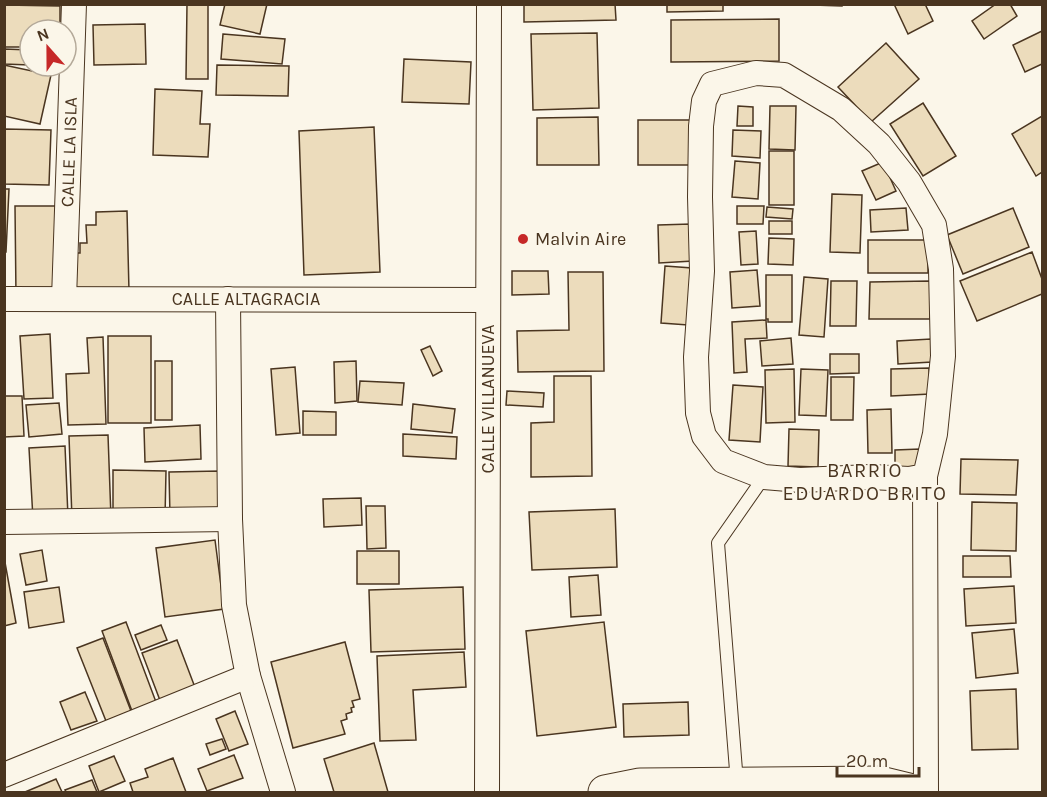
<svg xmlns="http://www.w3.org/2000/svg" width="1047" height="797" font-family="Karla,sans-serif">
<rect width="100%" height="100%" fill="#fbf6e9"/>
<g fill="#ecdcbc" stroke="#4a3520" stroke-width="1.5">
<path d="M187,4H208V79H186Z"/>
<path d="M225,4H267L260,34L220,25Z"/>
<path d="M524,4H615L616,20L524,22Z"/>
<path d="M667,4H723V11L667,12Z"/>
<path d="M783,4H842V6Z"/>
<path d="M894,4H925L933,21L908,34Z"/>
<path d="M996,4H1010L1017,16L984,39L972,21Z"/>
<path d="M4,5L60,6V30H30V47H4Z"/>
<path d="M779,19V61L671,62V20Z"/>
<path d="M145,24L146,64L94,65L93,25Z"/>
<path d="M1042,31V64L1025,72L1013,45Z"/>
<path d="M597,33L599,108L533,110L531,34Z"/>
<path d="M223,34L285,39L282,64L221,59Z"/>
<path d="M886,43L919,79L871,122L838,87Z"/>
<path d="M4,49L30,50V65L4,64Z"/>
<path d="M404,59L471,62L469,104L402,102Z"/>
<path d="M4,65L51,75L40,124L4,116Z"/>
<path d="M217,65L289,66L288,96L216,95Z"/>
<path d="M155,89L202,91L200,124H210L208,157L153,155Z"/>
<path d="M923,103L956,156L923,176L890,124Z"/>
<path d="M738,106L753,107V126H737Z"/>
<path d="M770,106H796L795,150L769,149Z"/>
<path d="M1042,116V172L1036,176L1012,134Z"/>
<path d="M598,117L599,165H537V118Z"/>
<path d="M638,120H690L691,165H638Z"/>
<path d="M374,127L380,272L304,275L299,131Z"/>
<path d="M4,129L51,130L49,185L4,184Z"/>
<path d="M733,130L761,131L760,158L732,156Z"/>
<rect x="769" y="151" width="25" height="54"/>
<path d="M735,161L760,163L758,199L732,197Z"/>
<path d="M883,162L896,191L876,200L862,171Z"/>
<path d="M4,189H9L6,252H4Z"/>
<path d="M832,194L862,195L860,253L830,252Z"/>
<path d="M15,206H58V296H16Z"/>
<path d="M737,206H764L763,224H737Z"/>
<path d="M767,207L793,209L792,219L766,217Z"/>
<path d="M906,208L908,230L871,232L870,210Z"/>
<path d="M1013,208L1029,247L963,274L947,235Z"/>
<path d="M127,211L129,291L72,293L71,253H80V243H87L86,225H96V212Z"/>
<rect x="769" y="221" width="23" height="13"/>
<path d="M691,224L693,261L659,263L658,225Z"/>
<path d="M756,231L758,264L741,265L739,232Z"/>
<path d="M769,238L794,239L793,265L768,264Z"/>
<rect x="868" y="240" width="60" height="33"/>
<path d="M1032,252L1042,279V294L977,321L960,281Z"/>
<path d="M665,266L692,268L688,325L661,323Z"/>
<path d="M757,270L760,306L732,308L730,272Z"/>
<path d="M512,271H548L549,294L512,295Z"/>
<path d="M568,272H603L604,371L518,372L517,331L569,330Z"/>
<path d="M766,275H792V322H768V319H766Z"/>
<path d="M804,277L828,279L824,337L799,335Z"/>
<path d="M831,281H857L856,326H830Z"/>
<path d="M930,281V319H869L870,282Z"/>
<path d="M766,320L767,338L745,339L747,372L734,373L732,322Z"/>
<path d="M50,334L53,398L24,399L20,336Z"/>
<rect x="108" y="336" width="43" height="87"/>
<path d="M103,337L106,424L68,425L66,374L89,373L87,338Z"/>
<path d="M791,338L793,364L762,366L760,341Z"/>
<path d="M931,339L932,362L898,364L897,341Z"/>
<path d="M430,346L442,371L433,376L421,350Z"/>
<path d="M830,354H859V373L830,374Z"/>
<rect x="155" y="361" width="17" height="59"/>
<path d="M356,361L357,401L335,403L334,362Z"/>
<path d="M295,367L300,433L276,435L271,369Z"/>
<path d="M929,368L930,394L891,396V369Z"/>
<path d="M794,369L795,422L766,423L765,370Z"/>
<path d="M801,369L828,370L826,416L799,415Z"/>
<path d="M554,376H591L592,476L531,477V423L554,422Z"/>
<path d="M831,377H854L853,420H831Z"/>
<path d="M360,381L404,383L402,405L358,402Z"/>
<path d="M733,385L763,387L760,442L729,440Z"/>
<path d="M507,391L544,393L543,407L506,405Z"/>
<path d="M4,396H22L24,436L4,437Z"/>
<path d="M59,403L62,434L29,437L26,405Z"/>
<path d="M413,404L455,409L452,433L411,429Z"/>
<path d="M891,409L892,453H868L867,410Z"/>
<path d="M303,411L336,412V435H303Z"/>
<path d="M200,425L201,459L145,462L144,428Z"/>
<path d="M789,429L819,430L818,467L788,466Z"/>
<path d="M403,434L457,437L456,459L403,456Z"/>
<path d="M108,435L111,518L72,519L69,436Z"/>
<path d="M65,446L68,517L33,519L29,448Z"/>
<path d="M920,449L921,467L895,469V450Z"/>
<path d="M961,459L1018,460L1016,495L960,494Z"/>
<path d="M113,470L166,471L165,518L113,517Z"/>
<path d="M220,471L221,515L170,516L169,472Z"/>
<path d="M361,498L362,525L324,527L323,499Z"/>
<path d="M972,502L1017,503L1016,551L971,550Z"/>
<path d="M366,506H385L386,548L367,549Z"/>
<path d="M615,509L617,567L532,570L529,512Z"/>
<path d="M215,540L224,609L165,617L156,548Z"/>
<path d="M42,550L47,581L26,585L20,554Z"/>
<rect x="357" y="551" width="42" height="33"/>
<path d="M963,556H1010L1011,577H963Z"/>
<path d="M4,557L16,623L4,626Z"/>
<path d="M598,575L601,615L571,617L569,577Z"/>
<path d="M1014,586L1016,623L966,626L964,589Z"/>
<path d="M59,587L64,622L29,628L24,592Z"/>
<path d="M463,587L465,649L371,652L369,590Z"/>
<path d="M126,622L156,702L132,711L102,631Z"/>
<path d="M604,622L616,727L537,736L526,631Z"/>
<path d="M161,625L167,640L141,650L135,635Z"/>
<path d="M1014,629L1018,673L976,678L972,633Z"/>
<path d="M103,638L131,711L106,721L77,648Z"/>
<path d="M177,640L196,690L161,703L142,653Z"/>
<path d="M345,642L360,699L352,701L354,707L351,708L352,712L346,714L347,719L341,721L345,734L293,748L271,662Z"/>
<path d="M464,652L466,687L413,690L416,740L380,741L377,656Z"/>
<path d="M1016,689L1018,749L972,750L970,691Z"/>
<path d="M85,692L97,721L71,730L60,702Z"/>
<path d="M688,702L689,735L624,737L623,704Z"/>
<path d="M235,711L248,744L229,751L216,719Z"/>
<path d="M222,739L226,749L210,755L206,744Z"/>
<path d="M374,743L388,792H334L324,759Z"/>
<path d="M234,755L243,778L207,791L198,769Z"/>
<path d="M114,756L125,781L99,792L89,766Z"/>
<path d="M173,758L186,792H133L130,783L148,777L145,769Z"/>
<path d="M56,779L62,792H25Z"/>
<path d="M92,780L97,792H66L65,790Z"/>
</g>
<g fill="none" stroke-linecap="round" stroke-linejoin="round">
<defs>
<path id="lane" d="M737,783L718,543L764,477"/>
<g id="street">
<path d="M4,299L488,300"/>
<path d="M64,299L74,4"/>
<path d="M228,299L230,519L234,605L248,676L283,792"/>
<path d="M925,476L909,479L871,477L800,480L764,477L723,461L704,436L698,413L696,357L702,271L700,197L701,126L704,101L712,84L756,73L784,75L841,109L879,144L909,182L934,225L941,269L943,356L935,434L925,476L926,792"/>
<path d="M4,522L230,519"/>
<path d="M4,775L248,676"/>
<path d="M487,792L489,4"/>
</g>
<path id="secondary" d="M605,792L640,785L880,783L917,792"/>
</defs>
<use href="#lane" stroke="#4a3520" stroke-width="14"/>
<use href="#street" stroke="#4a3520" stroke-width="26"/>
<use href="#secondary" stroke="#4a3520" stroke-width="35"/>
<use href="#lane" stroke="#fbf6e9" stroke-width="12"/>
<use href="#street" stroke="#fbf6e9" stroke-width="24"/>
<use href="#secondary" stroke="#fbf6e9" stroke-width="33"/>
</g>
<circle fill="#c62828" stroke="#fbf6e9" stroke-width="2" cx="523" cy="239" r="6"/>
<g text-anchor="middle" dominant-baseline="central" stroke-width="4.5" stroke-linejoin="round" paint-order="stroke">
<g font-size="18" fill="#4a3520" stroke="#fbf6e9">
<text transform="translate(69 152) rotate(-88)">CALLE LA ISLA</text>
<text x="246" y="299">CALLE ALTAGRACIA</text>
<text transform="translate(488 399) rotate(-90)">CALLE VILLANUEVA</text>
</g>
<g font-size="18" fill="#4a3520" stroke="#fbf6e9" text-anchor="start">
<text x="535" y="239">Malvin Aire</text>
</g>
<g font-size="20" letter-spacing="1.5" fill="#4a3520" stroke="#fbf6e9">
<text x="865" y="470">BARRIO<tspan x="865" dy="23">EDUARDO BRITO</tspan></text>
</g>
</g>
<rect width="1047" height="797" fill="none" stroke="#4a3520" stroke-width="12"/>
<g transform="translate(48 48) rotate(339)"><circle r="28" fill="#fbf6e9" stroke="#b4a999" stroke-width="1.5"/>
<path d="M0-4.5L10 22L0 15L-10 22Z" fill="#c62828"/>
<text y="-9" font-size="16" font-weight="bold" text-anchor="middle" fill="#4a3520">N</text>
</g>
<path d="M837 767v9h82v-9" fill="none" stroke="#4a3520" stroke-width="3"/>
<text x="846" y="767" font-size="18" fill="#4a3520" stroke="#fbf6e9" stroke-width="4.5" paint-order="stroke">20 m</text>
</svg>
